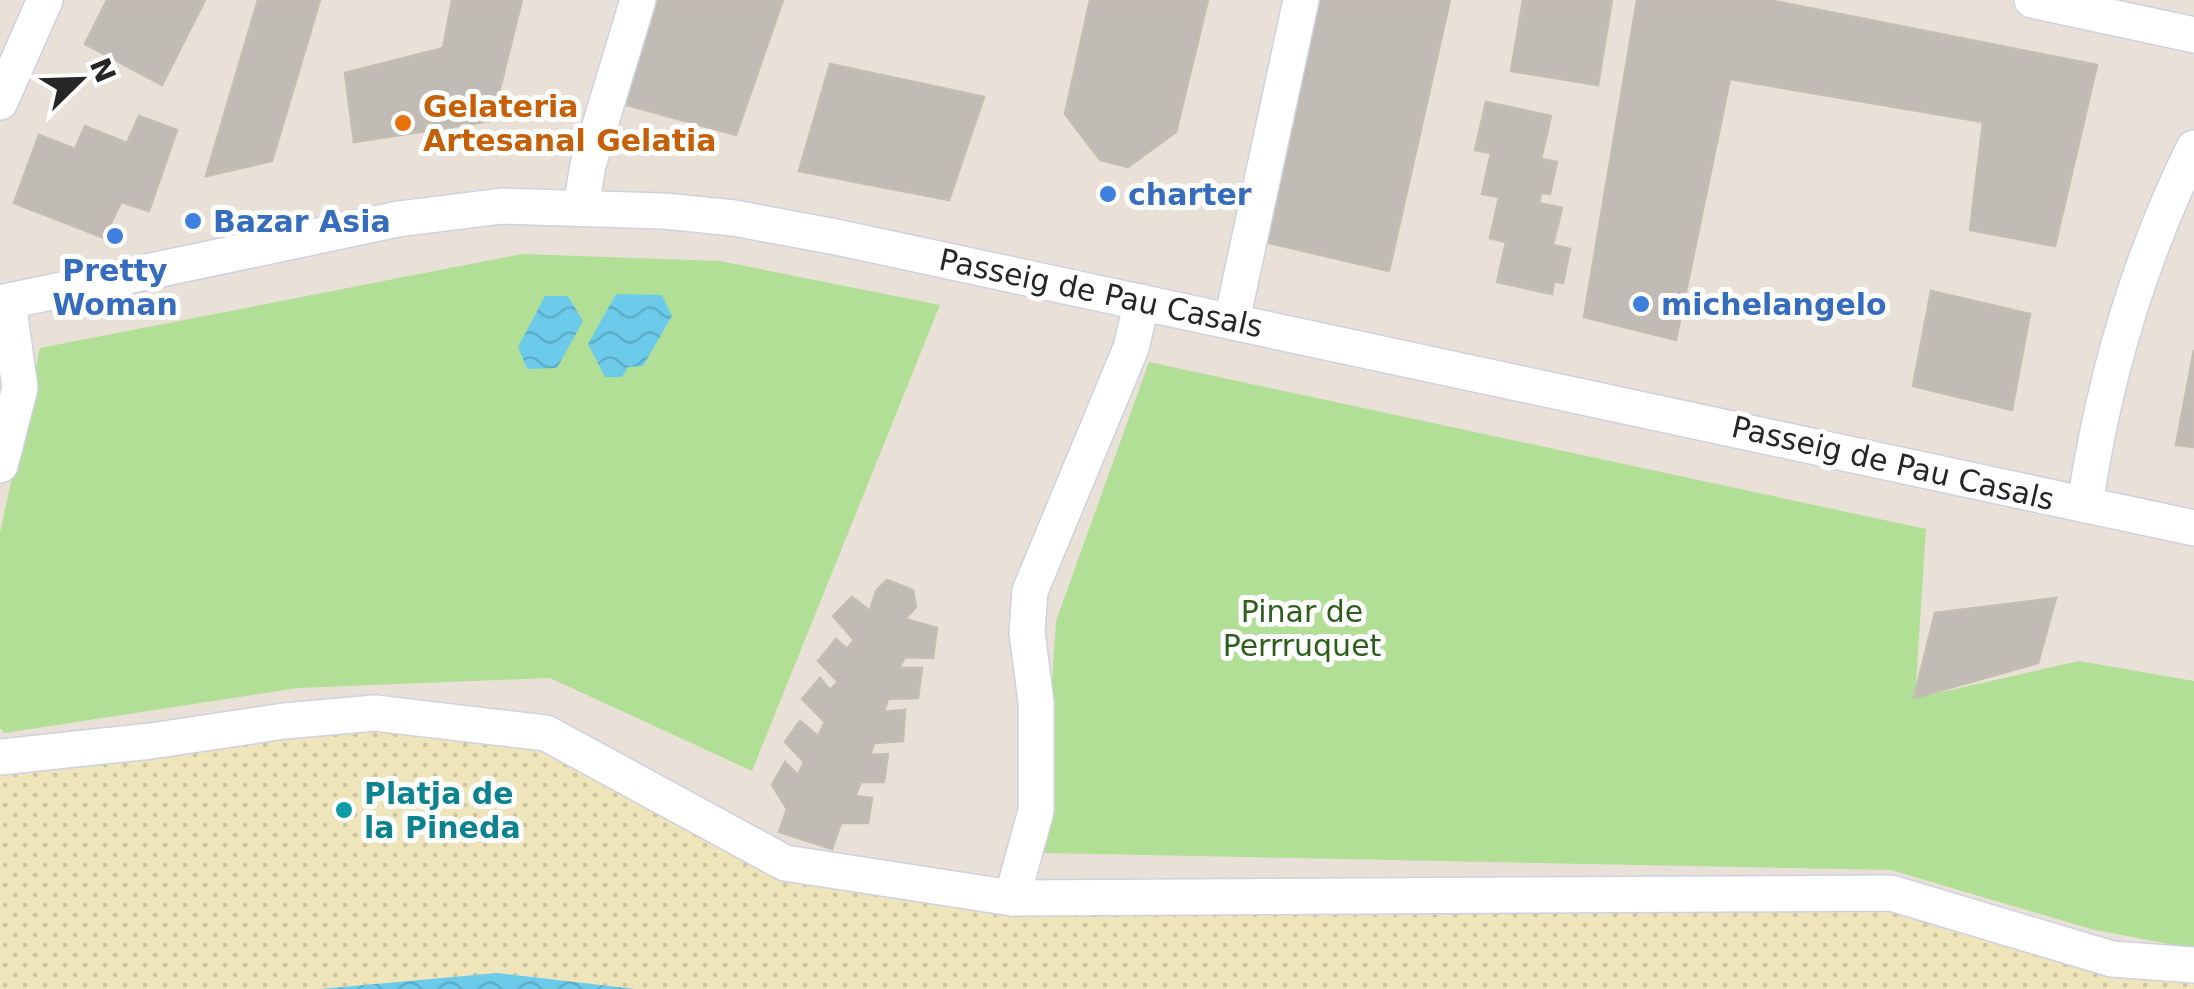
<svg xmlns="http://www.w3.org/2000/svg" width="2194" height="989" font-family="'DejaVu Sans',sans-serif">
<defs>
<pattern id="sand-dots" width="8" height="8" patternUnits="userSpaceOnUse" patternTransform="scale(2.5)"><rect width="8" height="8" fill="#eee5bb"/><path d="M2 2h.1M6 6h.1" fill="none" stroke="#ccc4a1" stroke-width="1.8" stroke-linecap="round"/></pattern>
<pattern id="water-waves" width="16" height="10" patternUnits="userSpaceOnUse" patternTransform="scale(2.5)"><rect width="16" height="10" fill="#6ccbea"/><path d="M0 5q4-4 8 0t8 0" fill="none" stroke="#5daec9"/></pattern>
</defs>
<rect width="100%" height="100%" fill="#e9e1d8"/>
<path fill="url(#sand-dots)" d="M284,721L546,733L785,863L1012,898L1891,893L2194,965V989H635L497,973L320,989H0V757Z"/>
<g fill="#b0df95">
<path d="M522,254L720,261L940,305L752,771L550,678L298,688L4,733L0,728V533L40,348Z"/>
<path d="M1149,362L1926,529L1915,698L2079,661L2194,681V949L2091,929L1891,870L1041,853L1056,621Z"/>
</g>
<g fill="url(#water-waves)">
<path d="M616,294L662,295L672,316L643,366L628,367L622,377H605L588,344Z"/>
<path d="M545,296H568L583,321L557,368L527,369L518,347Z"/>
<path d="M497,973L635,989H320Z"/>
</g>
<g fill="#c1bbb5" stroke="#c4bdb2" stroke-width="2.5">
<path d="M107,0H205L162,85L85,44Z"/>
<path d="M258,0H320L272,161L206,176Z"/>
<path d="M452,0H522L492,121L354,142L345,73L443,48Z"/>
<path d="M658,0H783L736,135L623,104Z"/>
<path d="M1090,0H1208L1176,132L1128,167L1100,160L1065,114Z"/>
<path d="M1313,0H1450L1389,271L1261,241Z"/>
<path d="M1523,0H1612L1598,85L1511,71Z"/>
<path d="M1637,0H1769L2097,65L2055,246L1970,230L1983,122L1730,79L1676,340L1584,317Z"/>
<path d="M830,64L984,97L949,200L799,171Z"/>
<path d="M1486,102L1551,116L1541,159L1557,162L1550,194L1541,193L1539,203L1562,208L1553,245L1570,249L1563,283L1554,281L1552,294L1497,282L1506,242L1490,238L1499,197L1482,194L1491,153L1475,150Z"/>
<path d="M139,116L177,130L149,211L121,202L104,238L14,203L39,135L75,149L85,126L127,143Z"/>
<path d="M1931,291L2030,314L2012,410L1913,386Z"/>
<path d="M2194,350V447L2176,445Z"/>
<path d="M887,580L913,590L916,607L905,619L937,628L933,658L905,657L899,668H922L918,698L888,699L884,712L905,710L903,741L874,743L870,755L888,754L884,782H861L855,796L872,798L868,823H841L832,849L779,832L787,809L772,785L785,762L798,775L804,762L785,742L800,721L818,736L825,722L802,699L820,678L830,690L838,682L818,661L836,639L847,649L854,640L833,616L852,597L870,611L876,591Z"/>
<path d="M2056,598L2038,663L1914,698L1935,613Z"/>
</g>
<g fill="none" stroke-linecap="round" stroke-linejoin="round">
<defs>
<g id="minor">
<path d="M2032,0L2194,35"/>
<path d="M0,102L45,0"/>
<path d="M581,207L588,165L638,0"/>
<path d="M0,303L398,219L502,206L664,211L734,218L836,237L2194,528"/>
<path d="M1232,320L1301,0"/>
<path d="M0,465L20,388L8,302"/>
<path d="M2085,505C2103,383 2139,259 2194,148"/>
<path d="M0,757L151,741L284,721L375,713L546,733L785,863L1012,898L1891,893L2112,959L2194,965"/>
<path d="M1012,898L1036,811V702L1027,632L1030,591L1131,348L1142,302"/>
</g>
</defs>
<use href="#minor" stroke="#cdd1e0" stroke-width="38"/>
<use href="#minor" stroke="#fff" stroke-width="35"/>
</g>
<circle fill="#e8710a" stroke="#fff" stroke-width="4" cx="403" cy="123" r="10"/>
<g fill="#3f7fe0" stroke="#fff" stroke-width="4">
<circle cx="1108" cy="194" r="10"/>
<circle cx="193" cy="221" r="10"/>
<circle cx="115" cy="236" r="10"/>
<circle cx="1641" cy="304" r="10"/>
</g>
<circle fill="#0f9aa8" stroke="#fff" stroke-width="4" cx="344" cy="810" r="10"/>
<g text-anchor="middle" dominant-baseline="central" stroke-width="10" stroke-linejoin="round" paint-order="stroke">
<g font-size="30" font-weight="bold" fill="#c56008" stroke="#fff" text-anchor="start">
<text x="423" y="106">Gelateria<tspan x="423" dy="34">Artesanal Gelatia</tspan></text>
</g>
<g font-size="30" font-weight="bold" fill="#366cbe" stroke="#fff" text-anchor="start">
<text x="1128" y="194">charter</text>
<text x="213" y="221">Bazar Asia</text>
<text x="115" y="270" text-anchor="middle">Pretty<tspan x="115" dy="34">Woman</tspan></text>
<text x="1661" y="304">michelangelo</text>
</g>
<g font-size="30" fill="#262626" stroke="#fff">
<text transform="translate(1101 293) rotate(12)">Passeig de Pau Casals</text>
<text transform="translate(1893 463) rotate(13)">Passeig de Pau Casals</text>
</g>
<g font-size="30" fill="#2b5f1b" stroke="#fff">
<text x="1302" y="611">Pinar de<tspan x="1302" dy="34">Perrruquet</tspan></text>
</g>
<g font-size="30" font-weight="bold" fill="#0d838f" stroke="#fff" text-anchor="start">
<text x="364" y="793">Platja de<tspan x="364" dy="34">la Pineda</tspan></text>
</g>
</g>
<g transform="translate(80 80) rotate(67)" stroke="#ffffff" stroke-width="8" paint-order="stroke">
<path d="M0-8L18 38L0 25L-18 38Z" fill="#262626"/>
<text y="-15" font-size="28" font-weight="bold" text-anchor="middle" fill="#262626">N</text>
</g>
</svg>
